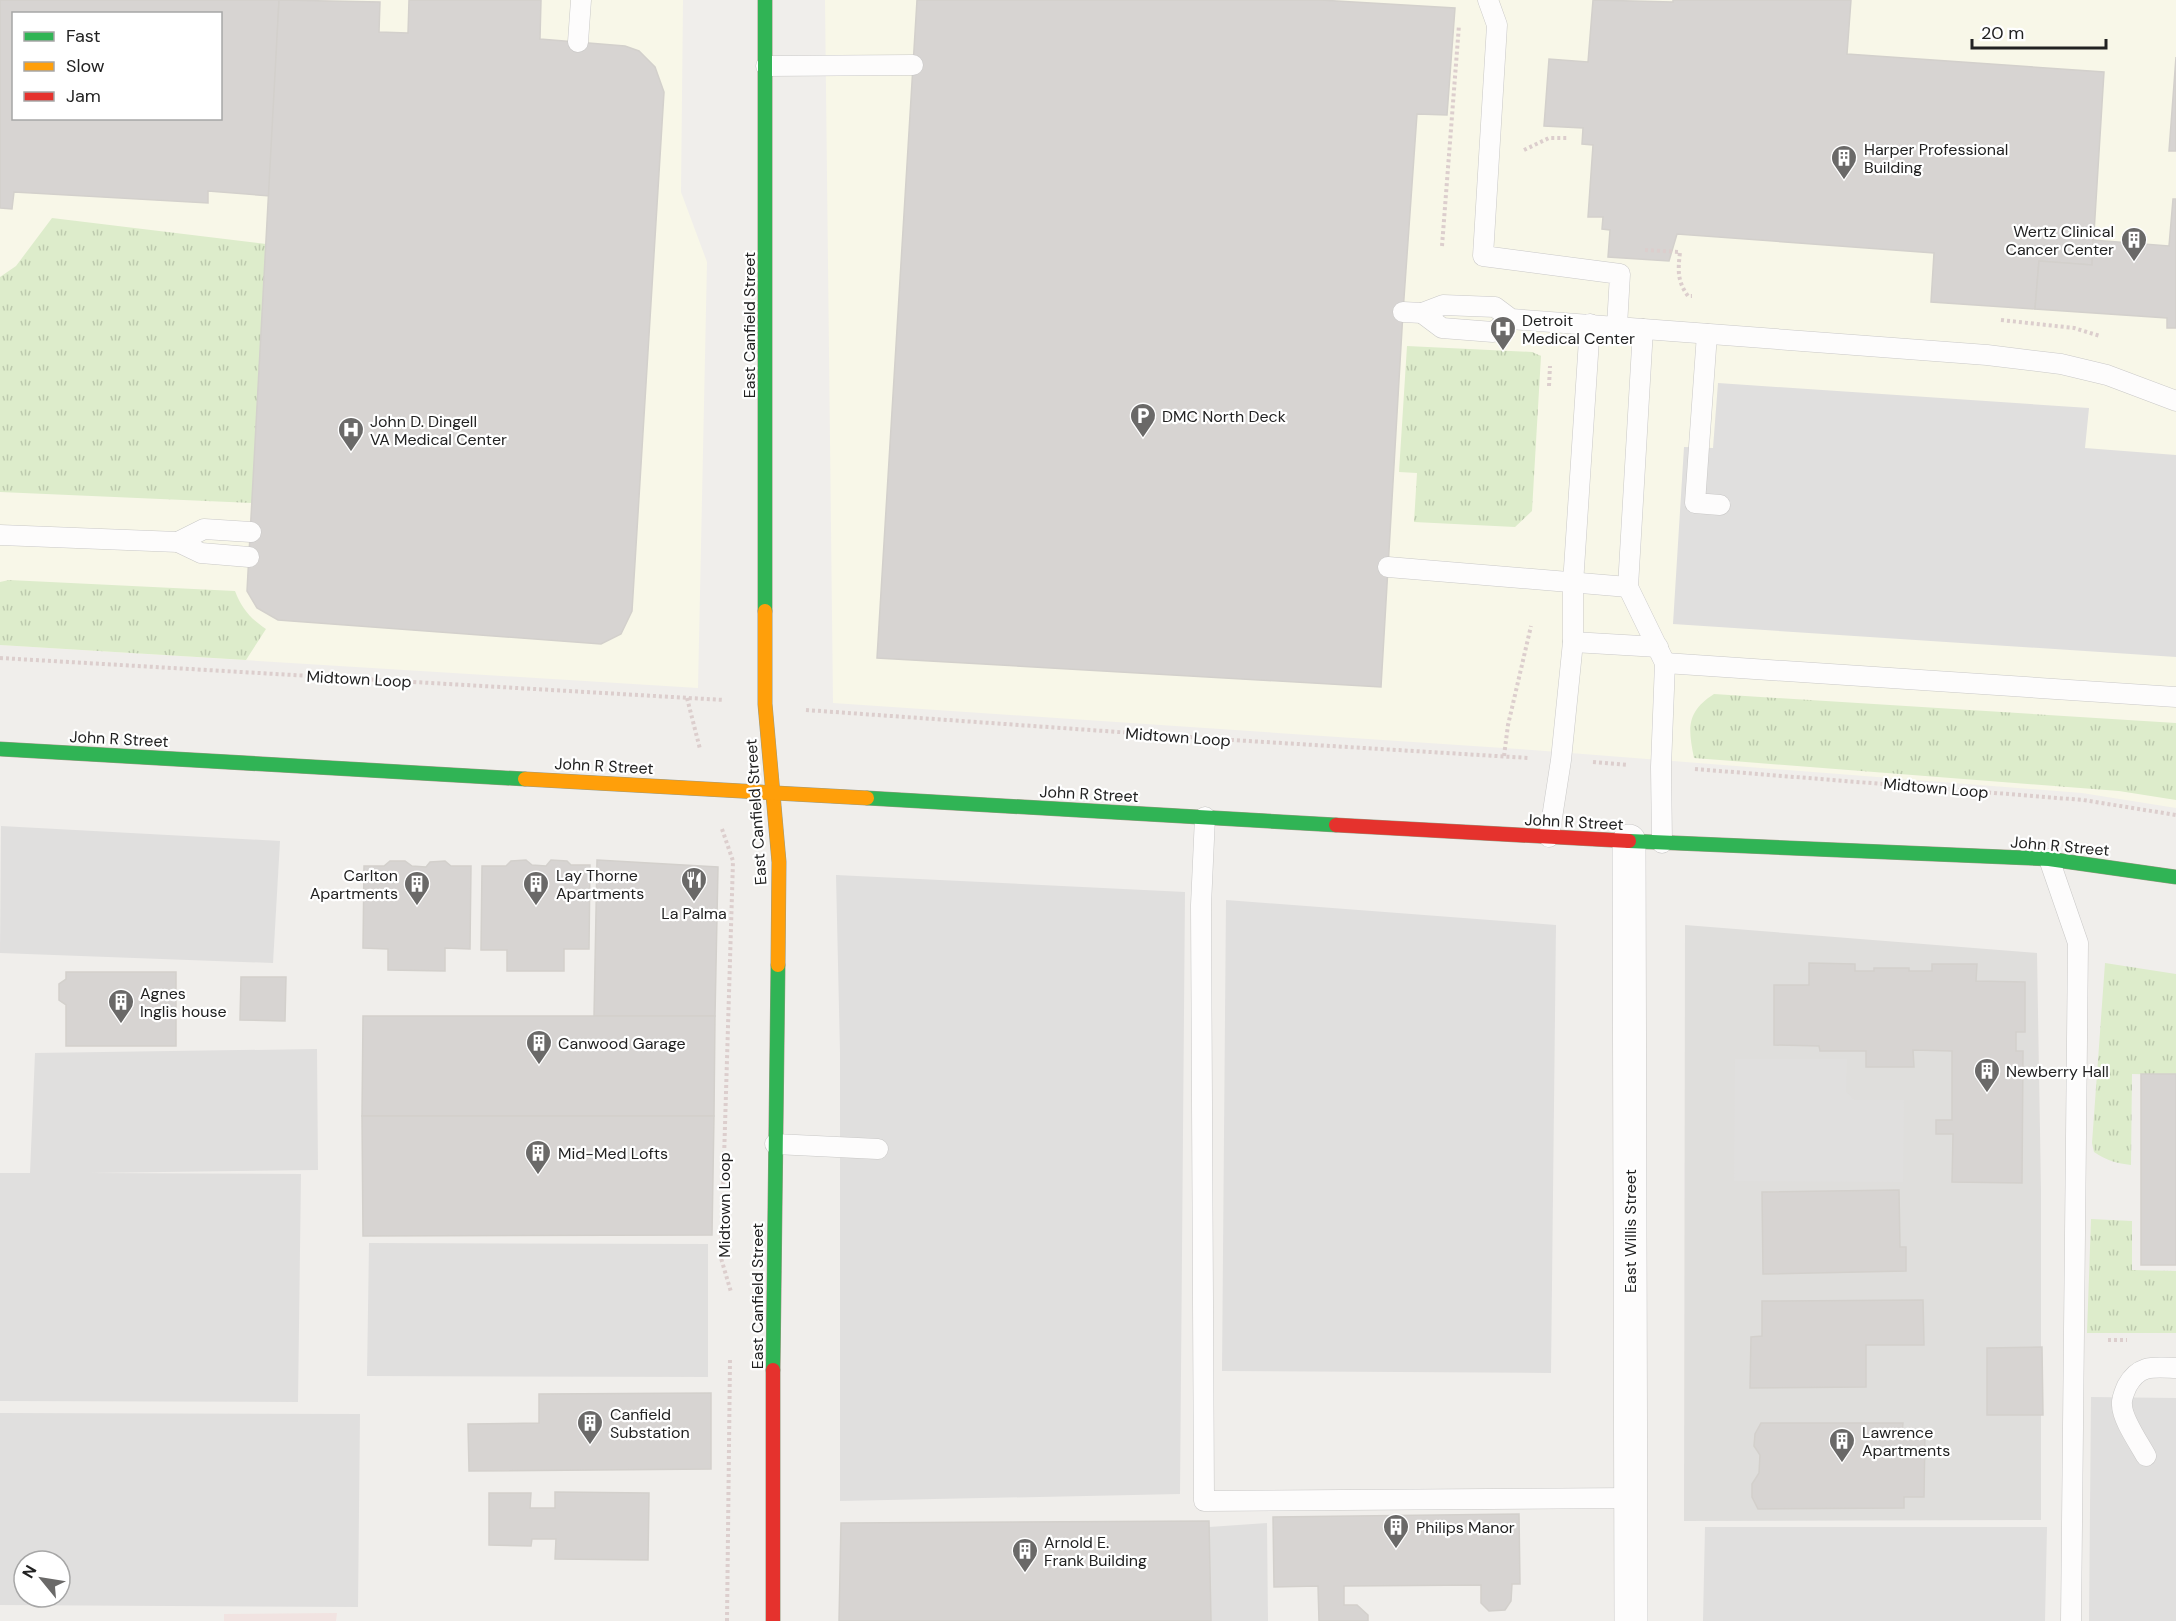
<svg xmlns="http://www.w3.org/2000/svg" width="2176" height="1621" font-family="'DM Sans',sans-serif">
<defs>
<pattern id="grass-tufts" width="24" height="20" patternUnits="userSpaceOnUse" patternTransform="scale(1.5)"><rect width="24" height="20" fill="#ddeccb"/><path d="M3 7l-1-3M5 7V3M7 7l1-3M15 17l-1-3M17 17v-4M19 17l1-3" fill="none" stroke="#bdcaae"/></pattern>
</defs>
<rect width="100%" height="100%" fill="#f0eeeb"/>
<path fill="#dfdedc" d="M1685,925L2037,953L2041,1191V1520L1684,1521Z"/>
<path fill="#f1e3e1" d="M337,1613L336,1621H224V1614Z"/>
<g fill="#f8f7e8" fill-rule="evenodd">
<path d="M0,0H683L681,192L707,262L698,688L0,645ZM14,14H220V118H14Z"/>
<path d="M825,0H2176V808L2082,793L1532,750L833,703Z"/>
</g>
<g fill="url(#grass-tufts)">
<path d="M52,218L266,244L252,503L0,492V277L16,266Z"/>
<path d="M1407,346L1532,352L1541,356L1532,511L1515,527L1414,522L1417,473L1399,472Z"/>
<path d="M9,580L235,591C242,609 250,618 266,629L246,660L0,645V582Z"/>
<path d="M1714,694L2176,723V800L2119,791L1694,758C1688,728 1686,712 1714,694Z"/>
<path d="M2105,963L2176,974V1075L2132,1074L2131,1165C2117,1163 2107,1161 2094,1152L2092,1143Z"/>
<path d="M2091,1219L2132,1221V1270L2176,1271V1333H2087Z"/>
</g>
<g fill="#e0dfde" fill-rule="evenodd">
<path d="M1718,383L2089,408L2085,448L2176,455V657L1673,624L1684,447L1713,448Z"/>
<path d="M1,826L280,841L273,963L0,953Z"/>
<path d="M836,875L1185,892L1180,1494L840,1501V1053Z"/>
<path d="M1226,900L1556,925L1551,1373L1222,1371Z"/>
<path d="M317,1049L318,1170L90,1173L301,1174L298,1402L0,1401V1173H30L35,1053Z"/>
<path d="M1735,1059H1847L1846,1092L1855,1100H1904L1903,1182L1734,1181Z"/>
<path d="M369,1243L708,1244V1377L367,1376Z"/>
<path d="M2091,1397L2176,1398V1621H2089Z"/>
<path d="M0,1413L360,1414L358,1607L0,1605ZM24,1561H60V1597H24Z"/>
<path d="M1267,1523L1268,1621H1211L1209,1527Z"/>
<path d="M1705,1527H2047L2045,1621H1703Z"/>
</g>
<g fill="#d7d4d2" stroke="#d3d0cc" stroke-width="1.5" fill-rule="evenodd">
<path d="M0,0H279L270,196L208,191V203L14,192L12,209L0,208ZM14,14H220V118H14Z"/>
<path d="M279,0L380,2L379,32L408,33L409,0H541L540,39L625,46L639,51L655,67L664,92L632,611L621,634L601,644L278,620L257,608L247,591Z"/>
<path d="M917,0H1320L1455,8L1447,115L1417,114L1403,312L1381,687L877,658Z"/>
<path d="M1593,0L1673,2V0H1851L1847,54L2104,72L2092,265L2039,261L2035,309L1931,302L1934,253L1677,234L1669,261L1608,257L1610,230L1602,229L1603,217H1588L1593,145L1582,144L1583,128L1544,126L1549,59L1588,62Z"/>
<path d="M2176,57V151H2169Z"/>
<path d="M2173,199H2176V328H2167V318L2035,309L2039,261L2092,265L2093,240L2169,246Z"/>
<path d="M526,860L532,865L546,866L551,860L567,861L571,865H590L589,949H564V971H507V950H481L482,866H506L511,861Z"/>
<path d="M597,860L718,867L715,1016H594Z"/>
<path d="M390,861H405L412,866L426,867L430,862L445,861L451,866H471L470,949L445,948V971L388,970V949L363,948L364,866H384Z"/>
<path d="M1809,963L1855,964V971H1874V968H1909V971H1932V964H1977L1976,981L2025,982V1032H2016V1051H2023L2022,1183L1952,1182L1953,1134H1936V1120H1952V1051L1913,1050L1914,1067H1866V1051H1820L1819,1046L1774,1045V985H1809Z"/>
<path d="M66,972H176V1046H66V1005L59,1000V984L66,979Z"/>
<path d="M241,977H286L285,1021L240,1020Z"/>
<path d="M363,1016H715L714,1116H362Z"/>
<rect x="2141" y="1074" width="35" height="191"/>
<path d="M362,1116H714L712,1235L363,1236Z"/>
<path d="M1899,1190L1900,1247H1906V1271L1763,1274L1762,1192Z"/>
<path d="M1923,1300L1924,1345H1866V1387L1750,1388L1751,1337L1762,1336V1301Z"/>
<path d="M2042,1347L2043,1415H1987V1348Z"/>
<path d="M711,1393V1469L469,1471L468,1424L539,1423V1394Z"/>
<path d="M1761,1423H1903L1902,1433H1925L1924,1497H1904V1508L1758,1509L1752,1497V1484L1759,1473L1760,1455L1754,1446L1755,1434Z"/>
<path d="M555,1492L649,1493L648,1560L555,1559L556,1539H532L531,1546L489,1545V1493H531L530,1508H555Z"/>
<path d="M1519,1514L1520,1584H1512L1511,1601L1505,1610L1489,1611L1481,1603V1585L1344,1586V1605H1357L1368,1615V1621H1319L1318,1586L1274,1587L1273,1517Z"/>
<path d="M1209,1521L1211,1621H839L841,1523Z"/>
</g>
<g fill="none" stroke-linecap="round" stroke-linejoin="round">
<defs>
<g id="lane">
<path d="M1488,0L1497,25L1483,256L1620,274L1617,326"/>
<path d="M578,42L581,0"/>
<path d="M766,66L913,65"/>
<path d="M1403,312L1422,313L1443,305L1495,307L1511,319L1987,355L2061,364L2107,375L2176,401"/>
<path d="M1422,313L1442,328L1493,332L1511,319"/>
<path d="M1643,329L1628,587L1665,663L1661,767L1662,843"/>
<path d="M1707,334L1695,503L1720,505"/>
<path d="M0,535L178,542L201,553L249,557"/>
<path d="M178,542L204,529L251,532"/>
<path d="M1388,567L1628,587"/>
<path d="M1573,642L1658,647"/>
<path d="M1665,663L2176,697"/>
<path d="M1205,817L1201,905L1204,1501L1631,1498"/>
<path d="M1549,837L1561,760L1573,642V584L1590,324"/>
<path d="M2049,859L2078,943L2071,1621"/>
<path d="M775,1144L878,1149"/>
<path d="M2146,1456C2139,1443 2122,1419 2122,1405C2121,1399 2125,1391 2127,1386C2139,1364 2154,1367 2176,1368"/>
</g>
<path id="street" d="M1629,841L1631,1621"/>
<g id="fast">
<path d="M765,0V611"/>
<path d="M0,749L525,779"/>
<path d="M867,798L1336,825"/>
<path d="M1629,841L2049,859L2176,877"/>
<path d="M773,1370L778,965"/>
</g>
<g id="slow">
<path d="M765,611V704L779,862L778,965"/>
<path d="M525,779L867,798"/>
</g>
<g id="jam">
<path d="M1336,825L1629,841"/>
<path d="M773,1370V1621"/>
</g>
</defs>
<use href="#lane" stroke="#c9c8c7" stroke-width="21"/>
<use href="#street" stroke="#c9c8c7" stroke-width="34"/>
<use href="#fast" stroke="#999a82" stroke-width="15"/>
<use href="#slow" stroke="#999a82" stroke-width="15"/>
<use href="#jam" stroke="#999a82" stroke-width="15"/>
<g stroke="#dccecd" stroke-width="4" stroke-dasharray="3 3" stroke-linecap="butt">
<path d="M1524,150L1549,138H1568"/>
<path d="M1442,246L1459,25"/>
<path d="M1645,250L1680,252C1678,270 1677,281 1688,296H1692"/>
<path d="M2001,320L2074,328L2100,336"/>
<path d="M1549,386L1550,366"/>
<path d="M0,658L724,700"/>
<path d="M687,698L700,749"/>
<path d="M806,710L1232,740L1529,758"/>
<path d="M1504,756L1508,725L1531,626"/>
<path d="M1593,762L1628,765"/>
<path d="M1695,769L2083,800L2176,815"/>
<path d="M722,829L733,861L721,1258L731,1292"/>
<path d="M2108,1340H2127"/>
<path d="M727,1621L730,1359"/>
</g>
<use href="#lane" stroke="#fdfcfc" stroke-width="20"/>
<use href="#street" stroke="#fdfcfc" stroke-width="33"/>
<use href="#fast" stroke="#30b455" stroke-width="14"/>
<use href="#slow" stroke="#ff9f0a" stroke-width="14"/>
<use href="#jam" stroke="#e5322d" stroke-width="14"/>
</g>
<defs>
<symbol id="building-pin" viewBox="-11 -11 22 30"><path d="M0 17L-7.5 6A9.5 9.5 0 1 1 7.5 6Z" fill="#6a6968" stroke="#fff"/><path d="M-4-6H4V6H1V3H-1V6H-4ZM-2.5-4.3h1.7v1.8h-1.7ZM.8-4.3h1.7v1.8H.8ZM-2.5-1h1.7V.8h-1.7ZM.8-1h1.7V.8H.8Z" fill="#fff"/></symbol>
<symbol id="hospital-pin" viewBox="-11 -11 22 30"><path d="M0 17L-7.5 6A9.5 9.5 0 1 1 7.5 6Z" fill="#6a6968" stroke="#fff"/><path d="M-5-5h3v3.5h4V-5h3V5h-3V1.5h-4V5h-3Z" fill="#fff"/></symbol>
<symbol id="parking-pin" viewBox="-11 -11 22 30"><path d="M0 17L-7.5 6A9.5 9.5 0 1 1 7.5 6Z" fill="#6a6968" stroke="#fff"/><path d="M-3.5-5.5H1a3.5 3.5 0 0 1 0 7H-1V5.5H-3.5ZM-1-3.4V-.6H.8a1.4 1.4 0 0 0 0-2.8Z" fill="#fff"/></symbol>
<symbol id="restaurant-pin" viewBox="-11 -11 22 30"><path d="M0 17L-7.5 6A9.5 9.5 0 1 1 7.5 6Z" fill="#6a6968" stroke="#fff"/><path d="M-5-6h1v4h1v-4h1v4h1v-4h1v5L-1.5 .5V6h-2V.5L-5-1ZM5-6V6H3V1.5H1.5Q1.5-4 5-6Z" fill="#fff"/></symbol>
</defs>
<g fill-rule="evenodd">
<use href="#building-pin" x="1829" y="143" width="30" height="40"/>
<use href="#building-pin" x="2119" y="225" width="30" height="40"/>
<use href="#hospital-pin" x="1488" y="314" width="30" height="40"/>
<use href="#parking-pin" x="1128" y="401" width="30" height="40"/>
<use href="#hospital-pin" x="336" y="415" width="30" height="40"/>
<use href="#restaurant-pin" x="679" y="865" width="30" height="40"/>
<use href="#building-pin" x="402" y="869" width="30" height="40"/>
<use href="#building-pin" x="521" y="869" width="30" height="40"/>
<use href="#building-pin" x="106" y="987" width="30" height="40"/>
<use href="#building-pin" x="524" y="1028" width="30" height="40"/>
<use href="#building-pin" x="1972" y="1056" width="30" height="40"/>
<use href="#building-pin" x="523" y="1138" width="30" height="40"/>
<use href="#building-pin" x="575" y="1408" width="30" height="40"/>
<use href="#building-pin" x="1827" y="1426" width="30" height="40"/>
<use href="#building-pin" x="1381" y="1512" width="30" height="40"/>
<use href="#building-pin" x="1010" y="1536" width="30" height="40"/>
</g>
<g text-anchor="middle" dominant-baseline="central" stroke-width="4.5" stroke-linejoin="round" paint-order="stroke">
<g font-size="16" fill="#222" stroke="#fff" text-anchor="start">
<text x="1864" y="149">Harper Professional<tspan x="1864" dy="18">Building</tspan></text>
<text x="2114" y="231" text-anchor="end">Wertz Clinical<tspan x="2114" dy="18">Cancer Center</tspan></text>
<text x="1522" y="320">Detroit<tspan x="1522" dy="18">Medical Center</tspan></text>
<text x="1162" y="416">DMC North Deck</text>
<text x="370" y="421">John D. Dingell<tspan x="370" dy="18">VA Medical Center</tspan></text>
<text x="398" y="875" text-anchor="end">Carlton<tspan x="398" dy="18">Apartments</tspan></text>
<text x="556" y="875">Lay Thorne<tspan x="556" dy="18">Apartments</tspan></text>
<text x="694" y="913" text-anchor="middle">La Palma</text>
<text x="140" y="993">Agnes<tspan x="140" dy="18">Inglis house</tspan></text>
<text x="558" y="1043">Canwood Garage</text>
<text x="2006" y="1071">Newberry Hall</text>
<text x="558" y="1153">Mid-Med Lofts</text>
<text x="610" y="1414">Canfield<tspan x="610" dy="18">Substation</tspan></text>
<text x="1862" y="1432">Lawrence<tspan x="1862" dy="18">Apartments</tspan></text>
<text x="1416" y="1527">Philips Manor</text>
<text x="1044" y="1542">Arnold E.<tspan x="1044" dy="18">Frank Building</tspan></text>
</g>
<g font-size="16" fill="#222" stroke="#fff">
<text transform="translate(749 325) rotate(-90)">East Canfield Street</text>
<text transform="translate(359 679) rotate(3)">Midtown Loop</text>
<text transform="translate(1178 737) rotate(4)">Midtown Loop</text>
<text transform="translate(119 739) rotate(3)">John R Street</text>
<text transform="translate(604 766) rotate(3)">John R Street</text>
<text transform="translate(1936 788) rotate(5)">Midtown Loop</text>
<text transform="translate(1089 794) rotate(3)">John R Street</text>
<text transform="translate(756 812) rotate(-94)">East Canfield Street</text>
<text transform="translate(1574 822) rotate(3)">John R Street</text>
<text transform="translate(2060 846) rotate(5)">John R Street</text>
<text transform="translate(724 1205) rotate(-90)">Midtown Loop</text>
<text transform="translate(1630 1231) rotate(-90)">East Willis Street</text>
<text transform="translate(757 1296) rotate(-90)">East Canfield Street</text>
</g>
</g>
<rect x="12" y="12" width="210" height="108" fill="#ffffff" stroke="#a7a7a7" stroke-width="1.5"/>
<rect x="24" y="32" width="30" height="9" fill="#30b455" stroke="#a7a7a7" stroke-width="1.5"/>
<text x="66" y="42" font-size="18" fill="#222222">Fast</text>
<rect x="24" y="62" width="30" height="9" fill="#ff9f0a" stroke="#a7a7a7" stroke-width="1.5"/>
<text x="66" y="72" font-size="18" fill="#222222">Slow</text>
<rect x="24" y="92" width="30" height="9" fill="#e5322d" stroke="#a7a7a7" stroke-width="1.5"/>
<text x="66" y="102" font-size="18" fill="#222222">Jam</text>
<g transform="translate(42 1579) rotate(300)"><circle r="28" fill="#ffffff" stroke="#a7a7a7" stroke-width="1.5"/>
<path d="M0-4.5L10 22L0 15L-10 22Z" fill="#6a6968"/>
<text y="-9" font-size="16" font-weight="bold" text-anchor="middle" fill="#222222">N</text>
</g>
<path d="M1972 39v9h134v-9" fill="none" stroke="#222222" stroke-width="3"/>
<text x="1981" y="39" font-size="18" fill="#222222" stroke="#ffffff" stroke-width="4.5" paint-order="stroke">20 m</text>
</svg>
